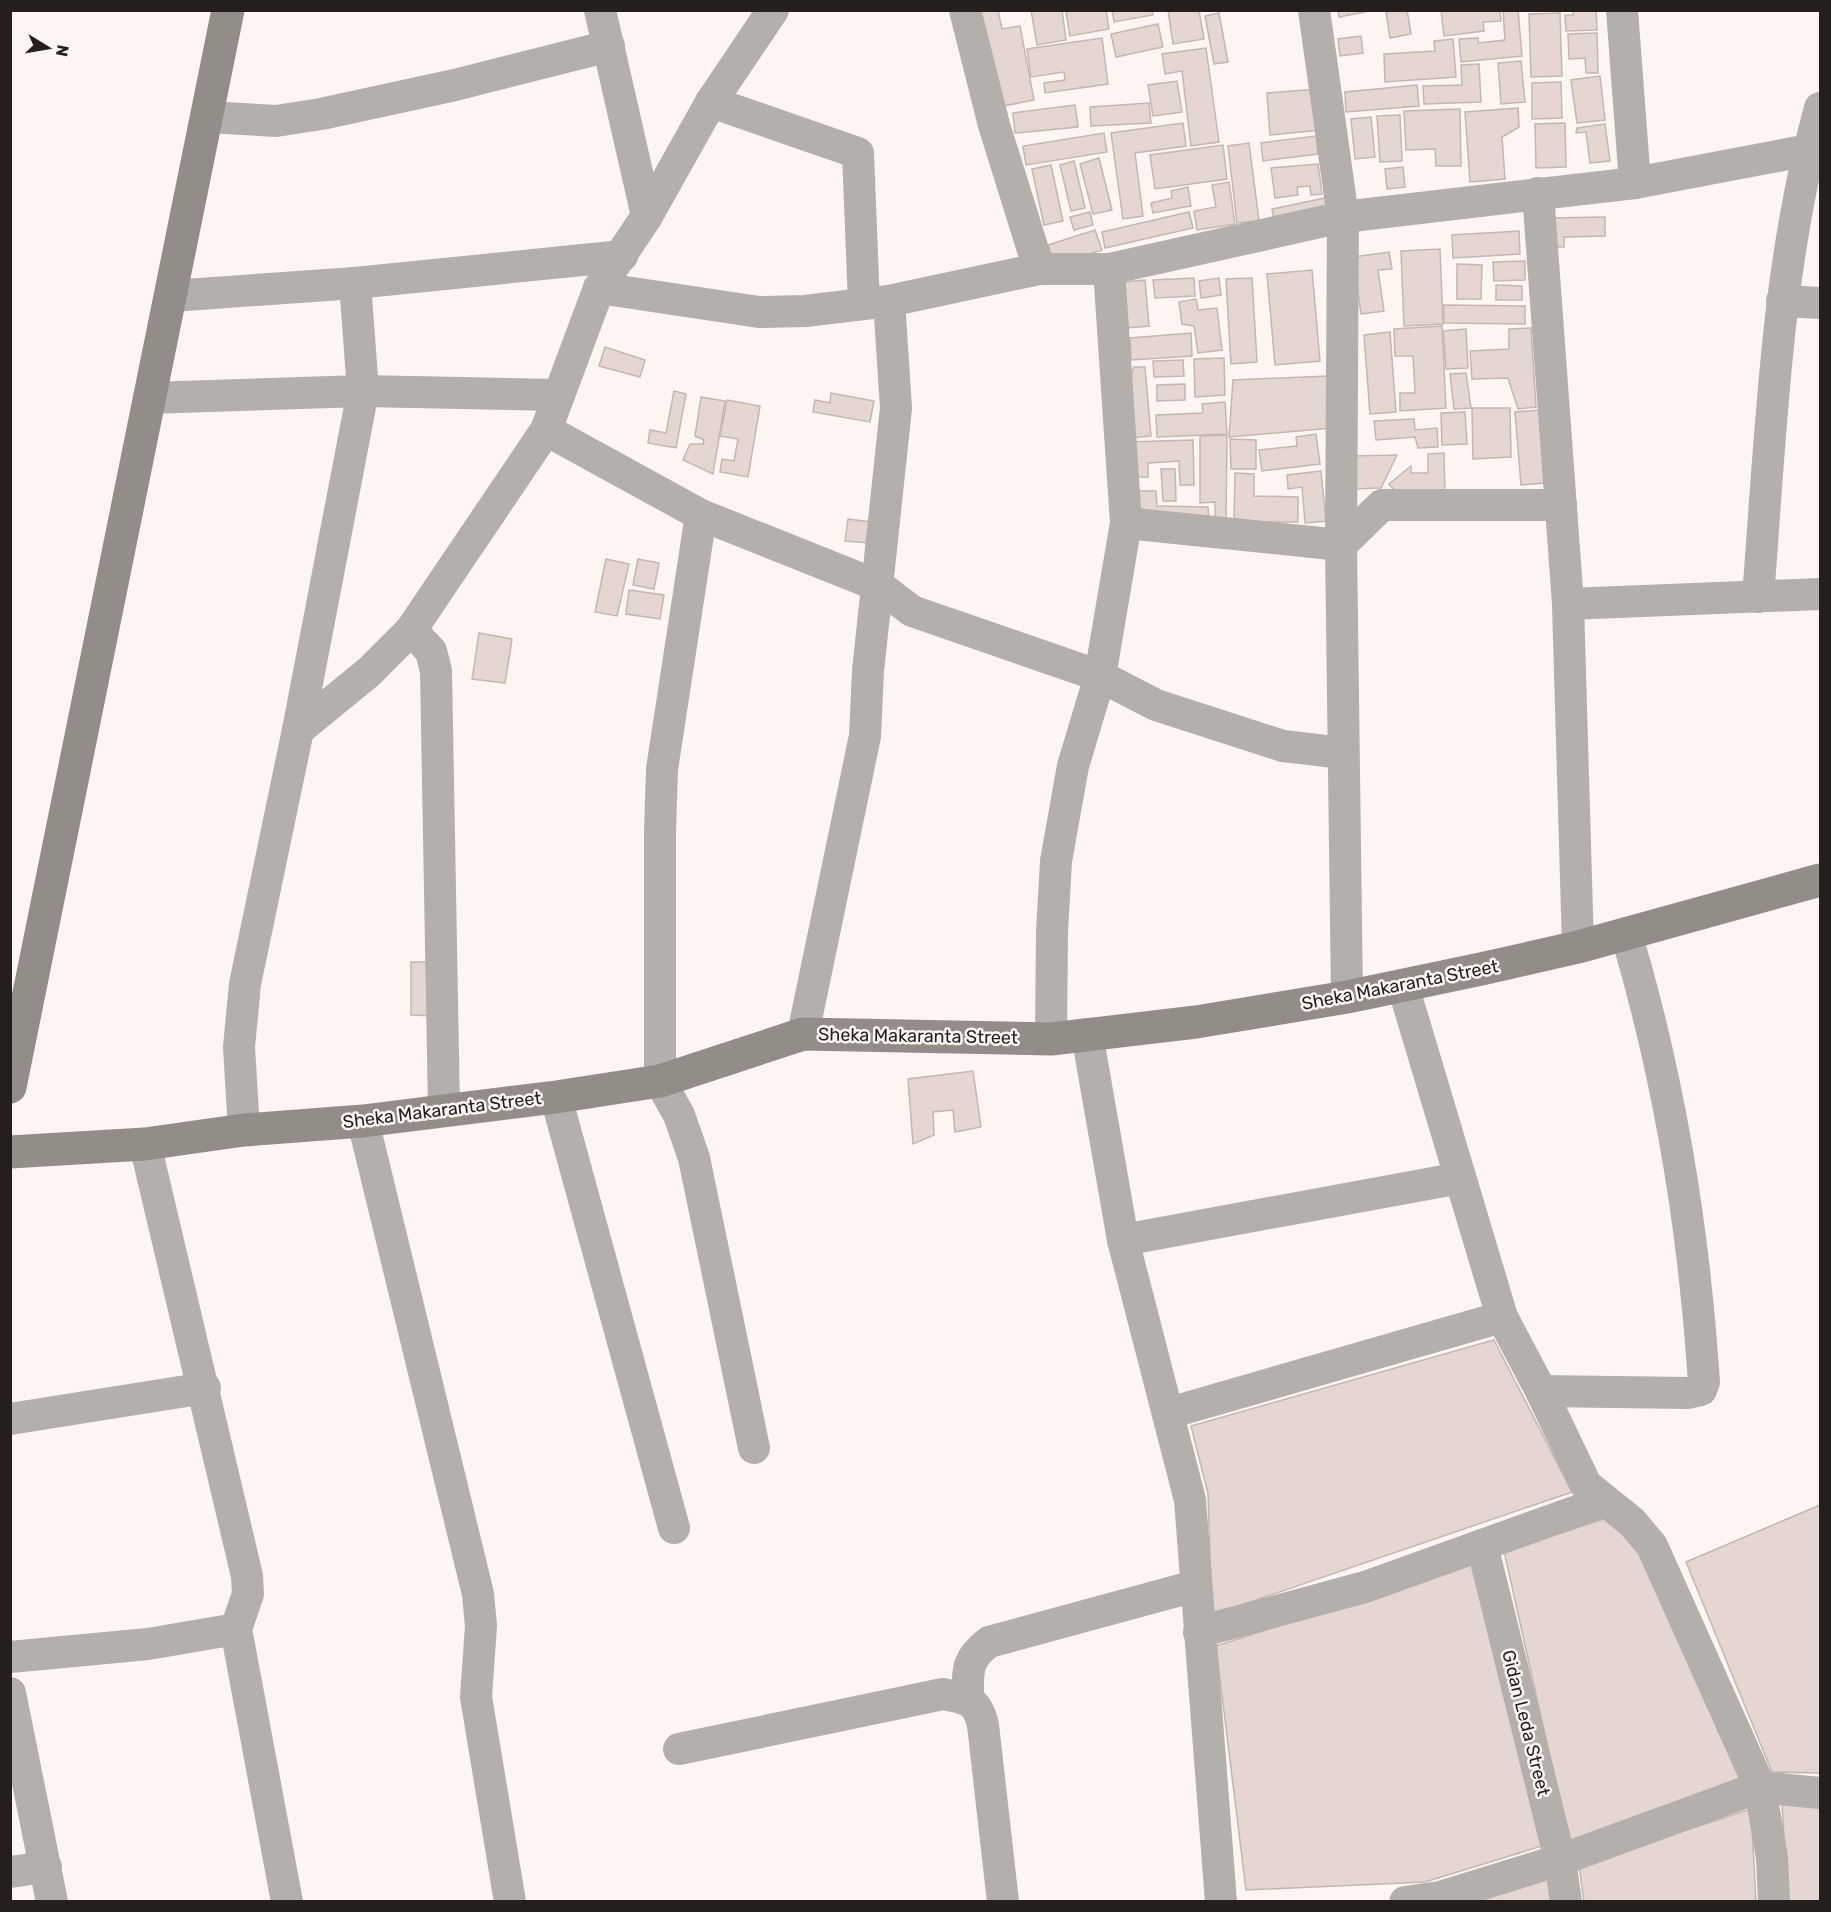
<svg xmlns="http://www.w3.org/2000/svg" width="1831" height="1912" font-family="Rubik,sans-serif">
<rect width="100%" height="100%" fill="#fdf5f1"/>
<g fill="#e5d6d1" stroke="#c4b6b0" stroke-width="1.5">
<path d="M973,10H998L1002,29L1020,26L1034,100L993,108Z"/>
<path d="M1031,10H1062L1066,40L1037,45Z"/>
<path d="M1077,10H1106L1109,29L1070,36L1066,12Z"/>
<path d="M1112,10H1152L1153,15L1114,22Z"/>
<path d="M1168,10H1205L1199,11L1204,39L1173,44Z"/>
<path d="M1338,10H1374L1339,17Z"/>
<path d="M1407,10L1411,34L1390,38L1386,12Z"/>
<path d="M1441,10H1500L1501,21L1483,22L1484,31L1444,36Z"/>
<path d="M1503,10H1518L1522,56L1461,62L1459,39L1478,38V43L1505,40Z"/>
<path d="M1573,10H1596L1597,30L1566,31L1565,15H1573Z"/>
<path d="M1219,13L1228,62L1214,64L1205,16Z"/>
<path d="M1560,13L1562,76L1531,77L1529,14Z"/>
<path d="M1158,24L1163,47L1116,57L1111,34Z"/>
<path d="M1597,33L1598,73H1586L1585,58L1569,59L1568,34Z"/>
<path d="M1361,36L1363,53L1340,56L1338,39Z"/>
<path d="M1102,38L1108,84L1045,93L1044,83L1065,80L1064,72L1031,77L1027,49Z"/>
<path d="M1453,39L1456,77L1385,82L1384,54L1435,51L1434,41Z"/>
<path d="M1206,48L1219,142L1191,146L1182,71L1165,74L1162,54Z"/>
<path d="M1521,61L1525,102L1501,104L1498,63Z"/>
<path d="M1479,64L1481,102L1424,104L1423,86L1462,85L1461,65Z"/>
<path d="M1600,76L1605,120L1577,123L1571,80Z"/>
<path d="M1177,81L1182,112L1153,116L1148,85Z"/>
<path d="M1561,82L1562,118L1532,119V83Z"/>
<path d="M1417,85L1419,106L1346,112L1345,92Z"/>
<path d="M1318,89L1321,130L1270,135L1267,93Z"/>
<path d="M1149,103L1151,123L1091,126L1090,107Z"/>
<path d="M1075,105L1078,127L1015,133L1013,113Z"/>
<path d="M1518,108L1519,127L1502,137L1505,179L1470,182L1465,112Z"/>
<path d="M1460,109L1461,166H1436L1435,149L1406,150L1404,111Z"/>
<path d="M1400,115L1402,161L1380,162L1377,116Z"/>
<path d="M1371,117L1375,157L1355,159L1351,119Z"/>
<path d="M1183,123L1186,146L1135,153L1143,216L1123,219L1111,133Z"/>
<path d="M1565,123L1566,167L1536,168L1535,124Z"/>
<path d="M1605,124L1610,161L1590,163L1586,132L1576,133L1577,128Z"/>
<path d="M1104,133L1107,152L1026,165L1023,146Z"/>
<path d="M1316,136L1318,154L1263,161L1261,143Z"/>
<path d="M1249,143L1259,221L1237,223L1228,146Z"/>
<path d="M1223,145L1227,179L1155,189L1150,155Z"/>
<path d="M1099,158L1112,210L1093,214L1080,164Z"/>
<path d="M1074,161L1085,208L1071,211L1060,165Z"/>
<path d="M1318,164L1322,194L1311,195L1310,186L1297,187L1298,195L1275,198L1271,168Z"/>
<path d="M1051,165L1063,221L1044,225L1032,169Z"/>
<path d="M1403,167L1405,187L1387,189L1385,169Z"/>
<path d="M1229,182L1235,224L1197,230L1194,211L1216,207L1212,185Z"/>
<path d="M1188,187L1191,206L1153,213L1151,203L1172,198L1171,191Z"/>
<path d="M1325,198L1328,215L1275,226L1272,209Z"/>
<path d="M1090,212L1093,225L1074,230L1070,217Z"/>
<path d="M1189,212L1193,228L1105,248L1102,232Z"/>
<path d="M1605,217V236L1564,237V247H1552L1551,218Z"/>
<path d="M1095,230L1102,250L1054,265L1048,245Z"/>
<path d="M1519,231L1520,254L1453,258L1452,235Z"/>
<path d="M1440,249L1443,324L1404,326L1401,251Z"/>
<path d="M1389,252L1392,269L1378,270L1384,311L1361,314L1353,257Z"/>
<path d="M1525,261V280L1494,281L1493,262Z"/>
<path d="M1457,264L1482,265L1481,299H1457Z"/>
<path d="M1312,270L1320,361L1275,365L1267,274Z"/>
<path d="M1194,278L1195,296L1155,298L1153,280Z"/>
<path d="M1219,278L1221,295L1201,298L1199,281Z"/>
<path d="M1252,278L1257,362L1231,364L1226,279Z"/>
<path d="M1145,280L1149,326L1128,328L1123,282Z"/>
<path d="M1496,285L1522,286V300H1496Z"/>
<path d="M1196,299L1198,310L1217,308L1222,350L1198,353L1194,326L1182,324L1179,302Z"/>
<path d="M1444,305L1525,306V324L1444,323Z"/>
<path d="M1442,326L1446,408L1400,411V393H1415L1413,356H1395L1394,329Z"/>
<path d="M1531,328L1536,407L1518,409L1508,378L1472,379L1470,351L1509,349V329Z"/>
<path d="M1466,329L1468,368L1446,369L1443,331Z"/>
<path d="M1390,332L1396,412L1370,414L1364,335Z"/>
<path d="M1191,333L1192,356L1131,360L1130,338Z"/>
<path d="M605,347L645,360L640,377L599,366Z"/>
<path d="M1224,358L1225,395L1195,397L1194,359Z"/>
<path d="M1183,360L1184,376L1154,377L1153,361Z"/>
<path d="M1134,367H1145L1151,436L1128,438L1124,394Z"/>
<path d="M1466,373L1471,408L1454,409L1450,374Z"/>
<path d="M1328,376L1331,428L1229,437L1233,380Z"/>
<path d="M1185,384V400L1157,401V385Z"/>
<path d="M674,391L686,394L676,448L648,443L650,430L666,433Z"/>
<path d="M831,393L874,401L870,422L813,412L815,400L830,403Z"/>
<path d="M701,397L725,401L713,474L683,460L690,444H703L704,440L695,436Z"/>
<path d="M727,400L760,406L748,477L720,472L722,459L734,461L738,439L720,436Z"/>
<path d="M1225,402L1227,434L1157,437L1156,415L1203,413L1202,404Z"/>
<path d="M1472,408H1510L1511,457L1473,459Z"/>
<path d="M1540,410L1545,483L1521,485L1515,412Z"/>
<path d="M1465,412L1467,444L1442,445L1441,413Z"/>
<path d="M1414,419L1415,430L1437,428L1438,447L1418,448L1415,437L1376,440L1374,421Z"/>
<path d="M1316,434L1320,464L1262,471L1259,450L1297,446L1296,437Z"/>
<path d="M1227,435L1226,518H1215V502L1200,503V436Z"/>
<path d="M1230,439L1256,440V469H1231Z"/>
<path d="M1193,440L1194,485H1180L1179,461L1148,463V477H1130L1128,442Z"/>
<path d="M1444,453L1445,496L1400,497L1389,484L1411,466V473H1428V454Z"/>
<path d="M1397,455L1381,488L1354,489V456Z"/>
<path d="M1161,469H1175L1176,501H1163Z"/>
<path d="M1321,471L1326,521L1305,523L1302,487L1288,489L1287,475Z"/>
<path d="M1235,473L1254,474V496L1298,497V522H1234Z"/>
<path d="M1137,491H1156L1157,506L1208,507L1209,523H1137Z"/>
<path d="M848,519L871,522L869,543L845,541Z"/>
<path d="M606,559L629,564L617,616L595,612Z"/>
<path d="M638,559L659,563L654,589L633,585Z"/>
<path d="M629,590L664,595L660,619L626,614Z"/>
<path d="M479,633L512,639L505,683L472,679Z"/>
<path d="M411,962H432L435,1016L411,1015Z"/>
<path d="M973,1071L981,1127L955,1132L953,1110L933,1112L934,1135L913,1144L908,1079Z"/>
<path d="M1494,1340L1572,1492L1212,1615L1208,1493L1191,1426Z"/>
<path d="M1820,1505V1773L1772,1772L1686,1562Z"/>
<path d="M1604,1519L1638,1547L1741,1778L1569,1842L1504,1551Z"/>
<path d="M1471,1564L1545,1845L1425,1882L1246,1890L1216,1646Z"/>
<path d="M1782,1804L1820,1808V1902H1788Z"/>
<path d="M1751,1809L1756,1902H1584L1579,1865Z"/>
<path d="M1549,1879L1552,1902H1473Z"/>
</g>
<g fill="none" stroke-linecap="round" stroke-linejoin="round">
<g stroke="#b3afaa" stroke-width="32">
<path d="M600,10L647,216"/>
<path d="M965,10L994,125L1039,269"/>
<path d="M1314,10L1343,217L1341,545L1347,997"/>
<path d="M1622,10L1635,183"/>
<path d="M711,102L858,153L864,304"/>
<path d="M207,117L276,121L321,114L455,85L609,46"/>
<path d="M1538,193L1568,604L1578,947"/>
<path d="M599,288L759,312L805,311L889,301L1039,269H1109L1343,217L1635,183L1809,150"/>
<path d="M171,296L355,283L622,256"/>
<path d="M1782,301L1820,303"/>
<path d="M149,398L363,391L559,395"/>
<path d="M546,430L701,515L879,586L912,611L1100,676L1156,705L1283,746L1343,753"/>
<path d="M701,515L662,769L660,832V1081L679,1115L694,1158L754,1448"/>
<path d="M1126,523L1341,545L1382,505H1561"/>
<path d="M1758,597C1771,433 1776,267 1820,108"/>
<path d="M1568,604L1820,594"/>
<path d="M411,630L431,651L436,671L444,1110"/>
<path d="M298,730L369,672L411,630L546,430L599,288L647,216L711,102L773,10"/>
<path d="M1403,986L1502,1317L1541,1391L1586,1485L1632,1522L1652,1546L1760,1787L1772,1858L1774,1902"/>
<path d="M803,1034L865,736L868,671L896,408L889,301"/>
<path d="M1087,1034L1123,1240L1190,1500L1221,1902"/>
<path d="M1051,1039L1052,932L1056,861L1073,766L1100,676L1126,523L1109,269"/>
<path d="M556,1097L674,1528"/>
<path d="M363,1121L478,1594L481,1626L476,1697L510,1902"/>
<path d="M244,1130L239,1047L245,984L298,730L363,391L355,283"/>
<path d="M145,1144L247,1576L248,1594L236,1629L287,1902"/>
<path d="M1123,1240L1460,1178"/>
<path d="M1541,1391L1688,1393L1701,1390L1704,1382C1694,1228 1670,1081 1626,933"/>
<path d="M1169,1413L1502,1317"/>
<path d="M10,1419L205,1388"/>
<path d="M1482,1545L1560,1860L1566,1902"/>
<path d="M1199,1632L1365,1587L1605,1501"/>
<path d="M10,1657L148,1644L236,1629"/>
<path d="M10,1693L52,1902"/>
<path d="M968,1699C968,1672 965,1660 989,1642L1195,1586"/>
<path d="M679,1749L943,1694C967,1699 977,1699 983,1725L1003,1902"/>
<path d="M10,1872L46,1867"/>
<path d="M1405,1902L1440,1897L1560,1860L1760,1787L1820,1793"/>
</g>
<g stroke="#928d86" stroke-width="33">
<path d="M10,1087L228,10"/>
<path d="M10,1152L145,1144L244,1130L363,1121L556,1097L660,1081L803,1034L1051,1039L1196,1022L1347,997L1481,969L1578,947L1820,880"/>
</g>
</g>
<g text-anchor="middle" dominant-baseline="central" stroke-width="5" stroke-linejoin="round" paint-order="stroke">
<g font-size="18" fill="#241f1d" stroke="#fdf5f1">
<text transform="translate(1400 985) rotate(-11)">Sheka Makaranta Street</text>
<text transform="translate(918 1036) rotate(1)">Sheka Makaranta Street</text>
<text transform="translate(442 1110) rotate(-7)">Sheka Makaranta Street</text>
<text transform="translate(1526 1723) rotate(76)">Gidan Leda Street</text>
</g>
</g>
<rect width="1831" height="1912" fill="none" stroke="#241f1d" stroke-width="24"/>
<g transform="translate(48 48) rotate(101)" stroke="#fdf5f1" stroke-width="4.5" paint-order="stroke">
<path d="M0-4.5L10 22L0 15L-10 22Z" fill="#241f1d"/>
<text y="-9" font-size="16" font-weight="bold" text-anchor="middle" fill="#241f1d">N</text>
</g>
</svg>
